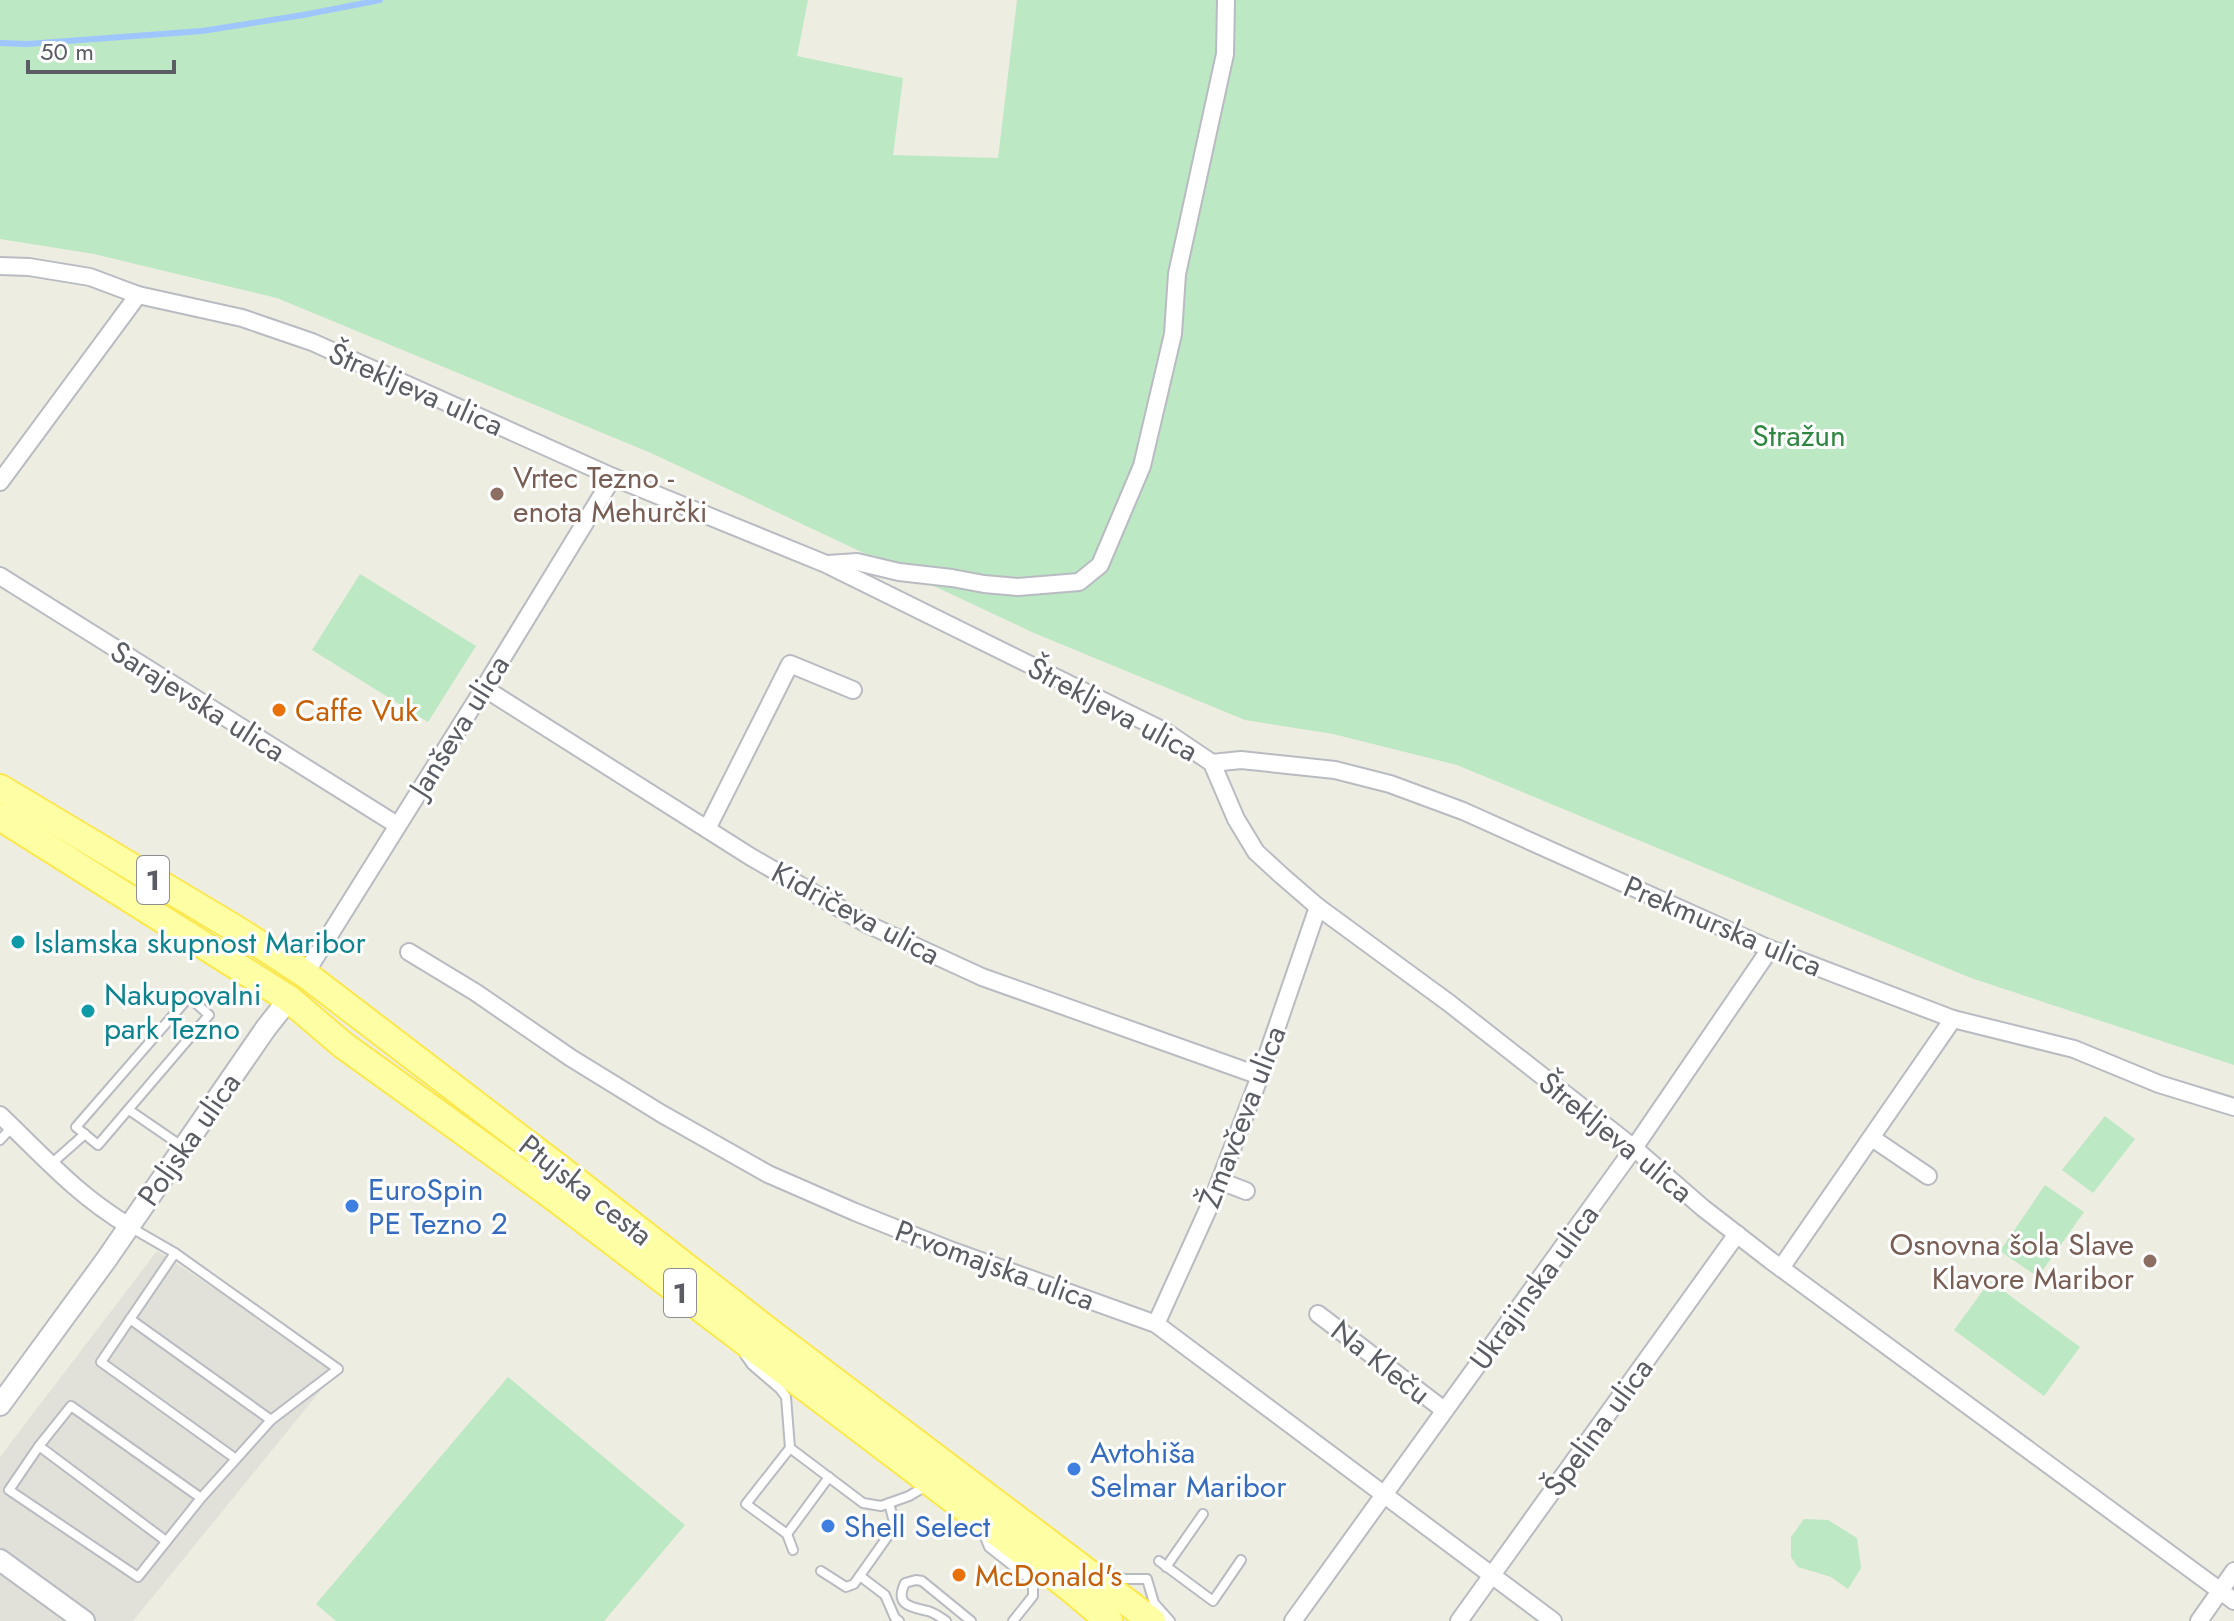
<svg xmlns="http://www.w3.org/2000/svg" width="2234" height="1621" font-family="Jost,sans-serif">
<rect width="100%" height="100%" fill="#eeede1"/>
<path fill="#e1e0d9" d="M157,1251L338,1369L133,1621H0V1457Z"/>
<g fill="#bce8c3">
<path d="M0,0H808L797,56L903,78L893,155L998,158L1017,0H2234V1065L1971,978L1457,765L1333,734L1245,720L1034,633L651,453L277,298L94,254L0,239Z"/>
<path d="M360,574L476,646L428,722L312,650Z"/>
<path d="M2105,1116L2135,1139L2093,1193L2062,1170Z"/>
<path d="M2045,1185L2084,1212L2038,1277L2000,1251Z"/>
<path d="M1990,1281L2080,1347L2044,1396L1954,1330Z"/>
<path d="M508,1377L685,1525L604,1621H336L316,1604Z"/>
<path d="M1804,1519L1828,1520L1857,1538L1861,1568L1848,1589L1831,1577L1798,1567L1791,1557V1537Z"/>
</g>
<g fill="none" stroke-linecap="round" stroke-linejoin="round">
<path stroke="#a0c6ff" stroke-width="6" d="M0,43L27,44L202,31L303,15L380,0"/>
<defs>
<g id="service">
<path d="M189,997L209,1015L98,1145L76,1127Z"/>
<path d="M129,1110L183,1147"/>
<path d="M0,1140L12,1127"/>
<path d="M51,1164L85,1134"/>
<path d="M130,1227L175,1253L338,1369L271,1420L201,1498L138,1577L9,1490L39,1446L71,1406L201,1498"/>
<path d="M175,1253L101,1362L236,1459"/>
<path d="M130,1319L271,1420"/>
<path d="M745,1355L752,1365L780,1389L786,1397L790,1448L863,1503L881,1506L909,1496L926,1486"/>
<path d="M39,1446L166,1541"/>
<path d="M790,1448L746,1504L787,1534L829,1477"/>
<path d="M983,1532L989,1547L1027,1577L1033,1586V1596L1013,1621"/>
<path d="M787,1534L793,1550"/>
<path d="M1159,1561L1213,1601L1241,1560"/>
<path d="M1166,1567L1203,1514"/>
<path d="M821,1571L846,1587L854,1584L895,1526L889,1503"/>
<path d="M1104,1571L1125,1579H1147L1154,1603L1170,1621"/>
<path d="M860,1576L885,1595L895,1618L899,1621"/>
<path d="M946,1621C940,1617 935,1613 928,1611C912,1607 894,1606 905,1583L916,1580L922,1581L971,1621"/>
</g>
<g id="minor">
<path d="M0,266L29,267L90,277L138,295L242,318L312,342L613,477L826,564L1166,732L1212,763L1236,819L1256,852L1281,875L1318,907L1449,1003L1634,1148L1703,1208L1770,1260L2234,1601"/>
<path d="M0,482L138,295"/>
<path d="M828,564L857,562L899,572L952,578L984,584L1018,587L1079,582L1100,565L1142,466L1173,334L1177,274L1225,54L1226,0"/>
<path d="M0,576L397,825"/>
<path d="M484,688L751,857L867,924L982,977L1260,1076"/>
<path d="M1212,763L1241,760L1335,770L1390,784L1463,811L1770,949L1953,1019L2074,1049L2159,1084L2234,1107"/>
<path d="M707,829L790,664L853,690"/>
<path d="M409,952L475,992L571,1058L662,1114L768,1174L855,1212L950,1250L1156,1324L1553,1621"/>
<path d="M305,974L484,688L613,477"/>
<path d="M0,1115C43,1156 77,1195 129,1226"/>
<path d="M1872,1138L1928,1176"/>
<path d="M1220,1181L1246,1191"/>
<path d="M1781,1268L1953,1019"/>
<path d="M1318,1314L1444,1410"/>
<path d="M1156,1324L1214,1196L1260,1076L1318,907"/>
<path d="M1293,1621L1634,1148L1770,949"/>
<path d="M1459,1621L1737,1234"/>
<path d="M2199,1621L2234,1571"/>
</g>
<g id="tertiary">
<path d="M0,1405L106,1260L266,1028L289,999"/>
<path d="M0,1560L84,1621"/>
</g>
<g id="primary">
<path d="M0,788L239,931L305,974L563,1171L771,1333L1152,1621"/>
<path d="M0,817L289,999L343,1045L547,1192L1070,1588L1109,1621"/>
</g>
</defs>
<use href="#service" stroke="#b9bbc2" stroke-width="12"/>
<use href="#minor" stroke="#b9bbc2" stroke-width="20"/>
<use href="#tertiary" stroke="#b9bbc2" stroke-width="24"/>
<use href="#primary" stroke="#fbe84d" stroke-width="30"/>
<use href="#service" stroke="#fff" stroke-width="8"/>
<use href="#minor" stroke="#fff" stroke-width="16"/>
<use href="#tertiary" stroke="#fff" stroke-width="20"/>
<use href="#primary" stroke="#feffa5" stroke-width="26"/>
</g>
<g fill="#8d6e63" stroke="#fff" stroke-width="3">
<circle cx="497" cy="494" r="8"/>
<circle cx="2150" cy="1261" r="8"/>
</g>
<g fill="#e8710a" stroke="#fff" stroke-width="3">
<circle cx="279" cy="710" r="8"/>
<circle cx="959" cy="1575" r="8"/>
</g>
<g fill="#0f9aa8" stroke="#fff" stroke-width="3">
<circle cx="18" cy="942" r="8"/>
<circle cx="88" cy="1011" r="8"/>
</g>
<g fill="#3f7fe0" stroke="#fff" stroke-width="3">
<circle cx="352" cy="1206" r="8"/>
<circle cx="1074" cy="1469" r="8"/>
<circle cx="828" cy="1526" r="8"/>
</g>
<g text-anchor="middle" dominant-baseline="central" stroke-width="6" stroke-linejoin="round" paint-order="stroke">
<g fill="#fff" stroke="#8c8e92" stroke-width="2">
<rect x="137" y="856" width="32" height="48" rx="6"/>
<rect x="664" y="1269" width="32" height="48" rx="6"/>
</g>
<g font-size="28" font-weight="bold" fill="#5a5d64">
<text x="153" y="880">1</text>
<text x="680" y="1293">1</text>
</g>
<g font-size="30" fill="#5a5d64" stroke="#fff">
<text transform="translate(416 389) rotate(24)">Štrekljeva ulica</text>
<text transform="translate(198 701) rotate(32)">Sarajevska ulica</text>
<text transform="translate(1113 709) rotate(28)">Štrekljeva ulica</text>
<text transform="translate(459 726) rotate(-58)">Janševa ulica</text>
<text transform="translate(856 913) rotate(28)">Kidričeva ulica</text>
<text transform="translate(1723 926) rotate(23)">Prekmurska ulica</text>
<text transform="translate(1242 1117) rotate(-69)">Žmavčeva ulica</text>
<text transform="translate(1616 1137) rotate(39)">Štrekljeva ulica</text>
<text transform="translate(189 1139) rotate(-55)">Poljska ulica</text>
<text transform="translate(586 1190) rotate(38)">Ptujska cesta</text>
<text transform="translate(995 1265) rotate(20)">Prvomajska ulica</text>
<text transform="translate(1534 1287) rotate(-54)">Ukrajinska ulica</text>
<text transform="translate(1381 1362) rotate(38)">Na Kleču</text>
<text transform="translate(1598 1427) rotate(-54)">Špelina ulica</text>
</g>
<g font-size="30" fill="#2e8641" stroke="#fff">
<text x="1799" y="435">Stražun</text>
</g>
<g font-size="30" fill="#785e54" stroke="#fff" text-anchor="start">
<text x="513" y="477">Vrtec Tezno -<tspan x="513" dy="34">enota Mehurčki</tspan></text>
<text x="2134" y="1244" text-anchor="end">Osnovna šola Slave<tspan x="2134" dy="34">Klavore Maribor</tspan></text>
</g>
<g font-size="30" fill="#c56008" stroke="#fff" text-anchor="start">
<text x="295" y="710">Caffe Vuk</text>
<text x="975" y="1575">McDonald's</text>
</g>
<g font-size="30" fill="#0d838f" stroke="#fff" text-anchor="start">
<text x="34" y="942">Islamska skupnost Maribor</text>
<text x="104" y="994">Nakupovalni<tspan x="104" dy="34">park Tezno</tspan></text>
</g>
<g font-size="30" fill="#366cbe" stroke="#fff" text-anchor="start">
<text x="368" y="1189">EuroSpin<tspan x="368" dy="34">PE Tezno 2</tspan></text>
<text x="1090" y="1452">Avtohiša<tspan x="1090" dy="34">Selmar Maribor</tspan></text>
<text x="844" y="1526">Shell Select</text>
</g>
</g>
<path d="M28 60v12h146v-12" fill="none" stroke="#5a5d64" stroke-width="4"/>
<text x="40" y="60" font-size="24" fill="#5a5d64" stroke="#ffffff" stroke-width="6" paint-order="stroke">50 m</text>
</svg>
